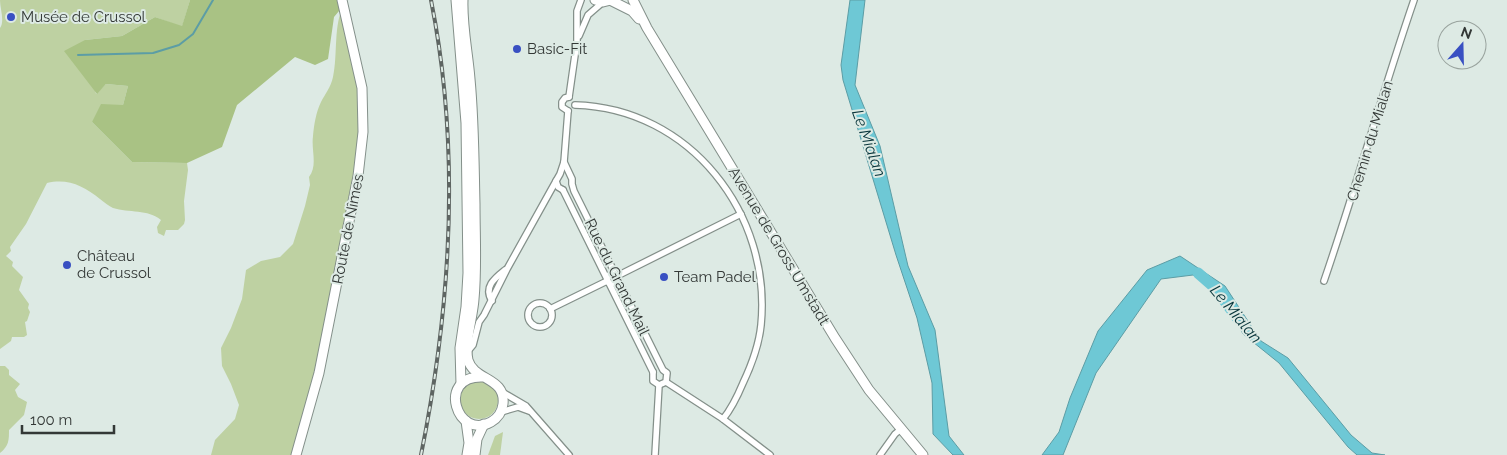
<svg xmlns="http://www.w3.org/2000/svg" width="1507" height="455" font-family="Raleway,sans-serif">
<rect width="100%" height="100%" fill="#ddeae4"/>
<g fill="#bed1a2">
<path d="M0,0H190L182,27L155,17L122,36L85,40L96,94L106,84L128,86L123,105L92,122L132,162L187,163L188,170L184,201L185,220L184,224L178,230H166L164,236L158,233L157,227L161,220C148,209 129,213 113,208C109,206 104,202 100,199C84,186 68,178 47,183L26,224L10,247L11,251L6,256L13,262L12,266L23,277L19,290L29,304L28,308L30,312L27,321L25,322L27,335L24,337H12L11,341L0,349V28C5,21 0,9 0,0Z"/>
<path d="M344,5L352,38L363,132L340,271L296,455H211L215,440L235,419L239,405L231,384L222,366L221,348L231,328L242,299L246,270L261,261L280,257L293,244L305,206L310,185L309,177C318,165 311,151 313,136C314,125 316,112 321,102C325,94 331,87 333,77C338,55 333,24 344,5Z"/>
<path d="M0,366H5L9,370V375L20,384L15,390L18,397L27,402L24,415L9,430C9,440 9,446 0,453Z"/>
<circle cx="479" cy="400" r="19"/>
<path d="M503,432L500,455H488L495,436Z"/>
</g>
<path fill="#a9c284" d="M190,0H342L344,5L334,17L328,59L315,65L295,57L237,105L222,147L187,163L132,162L92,122L101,104L123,105L128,86L106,84L97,94L64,51L85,40L122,36L155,17L182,26Z"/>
<g fill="#6ec8d5" stroke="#5c9da5">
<path d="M850,0H865L855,85L880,146L908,266L935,330L949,436L964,455H953L933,434L932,383L917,318L896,255L843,80L841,65Z"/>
<path d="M1180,256L1225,286L1261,341L1288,358L1351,435L1372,453L1385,455H1357L1348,447L1279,363L1243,334L1227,302L1212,284L1193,275L1161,279L1096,373L1063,455H1042L1059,432L1070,398L1098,331L1147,270Z"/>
</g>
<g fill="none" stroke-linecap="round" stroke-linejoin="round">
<path stroke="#5c9da5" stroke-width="2" d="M78,55L153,53L179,45L193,34L213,0"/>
<path stroke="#6ec8d5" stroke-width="11" d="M1198,273L1214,287L1238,319"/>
<defs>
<g id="street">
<path d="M579,36L588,15L603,2"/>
<path d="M569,97L577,41V11L581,0"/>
<path d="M575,105C690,108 772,214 761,325C759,345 752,364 743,383C738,395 732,408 723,419"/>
<path d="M568,111L562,107V102L565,98L569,97"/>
<path d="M564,162L572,179V184L574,191L663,370L667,373L666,382L659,385"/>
<path d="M563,190L653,372"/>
<path d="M563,190L558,187L556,181L560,174L564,162L568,111"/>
<circle cx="612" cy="279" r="5"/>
<path d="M617,276L741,214"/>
<path d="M1324,281C1356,188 1382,93 1414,0"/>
<path d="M492,301C483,287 495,278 505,270"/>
<circle cx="540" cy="315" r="12"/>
<path d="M550,309L607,281"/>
<path d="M468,351L473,345L479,322L484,315L507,269L556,181"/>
<path d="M653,372V381L659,385"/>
<path d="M666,382L723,419L770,455"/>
<path d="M502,392L526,406L569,455"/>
<path d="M501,412L518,407L529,411"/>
<path d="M655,455L659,385"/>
<path d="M880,455L895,434L901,429"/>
</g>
<g id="primary">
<path d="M456,0L466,123L468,273L466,307L460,348L461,384"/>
<path d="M463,0C462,26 468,53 470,79C474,121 474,163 475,204C475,236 477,268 474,299C473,317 464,343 468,360C474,381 506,377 503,404C502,412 498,418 491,422C457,441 436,376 482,377"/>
<path d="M595,0L603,2L611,0"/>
<path d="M610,0L632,11L639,19"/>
<path d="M633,0L647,28L835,338L869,390L923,455"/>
<path d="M466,421L469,443L467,455"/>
<path d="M296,455L319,373L358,176L363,132L362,88L342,0"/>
<path d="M475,455L477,439L484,424"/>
</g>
</defs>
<use href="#street" stroke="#84908a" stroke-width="8"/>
<use href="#primary" stroke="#84908a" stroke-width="11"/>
<use href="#street" stroke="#fff" stroke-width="5.5"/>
<use href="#primary" stroke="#fff" stroke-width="9"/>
<defs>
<path id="rail" d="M421,455C451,306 461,150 431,0"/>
</defs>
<use href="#rail" stroke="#5e6562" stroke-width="4"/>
<use href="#rail" stroke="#ddeae4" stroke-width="2" stroke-dasharray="5.5" stroke-linecap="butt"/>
</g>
<g fill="#3950c2" stroke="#ddeae4" stroke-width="2">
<circle cx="11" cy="17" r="5"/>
<circle cx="517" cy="49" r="5"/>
<circle cx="67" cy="265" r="5"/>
<circle cx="664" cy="277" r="5"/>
</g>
<g text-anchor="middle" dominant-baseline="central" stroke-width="4" stroke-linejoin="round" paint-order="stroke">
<g font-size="15" fill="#333836" stroke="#ddeae4" text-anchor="start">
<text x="21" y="17">Musée de Crussol</text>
<text x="527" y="49">Basic-Fit</text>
<text x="77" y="256">Château<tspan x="77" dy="17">de Crussol</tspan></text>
<text x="674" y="277">Team Padel</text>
</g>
<g font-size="15" fill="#333836" stroke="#ddeae4">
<text transform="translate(1370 141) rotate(-73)">Chemin du Mialan</text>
<text transform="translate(348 229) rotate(-79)">Route de Nîmes</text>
<text transform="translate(779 246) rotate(59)">Avenue de Gross Umstadt</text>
<text transform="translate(617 277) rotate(64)">Rue du Grand Mail</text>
</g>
<g font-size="16" font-style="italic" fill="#07343a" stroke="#ddeae4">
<text transform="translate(869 143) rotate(70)">Le Mialan</text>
<text transform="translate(1236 314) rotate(50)">Le Mialan</text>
</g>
</g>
<g transform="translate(1462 45) rotate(20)"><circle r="24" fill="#ddeae4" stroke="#99a39e"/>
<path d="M0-4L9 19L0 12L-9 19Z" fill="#3950c2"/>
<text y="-8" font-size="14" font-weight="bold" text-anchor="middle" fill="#333836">N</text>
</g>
<path d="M22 425v8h92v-8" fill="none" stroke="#333836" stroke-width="2.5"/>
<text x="30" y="425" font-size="15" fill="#333836" stroke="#ddeae4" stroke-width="4" paint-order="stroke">100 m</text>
</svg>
